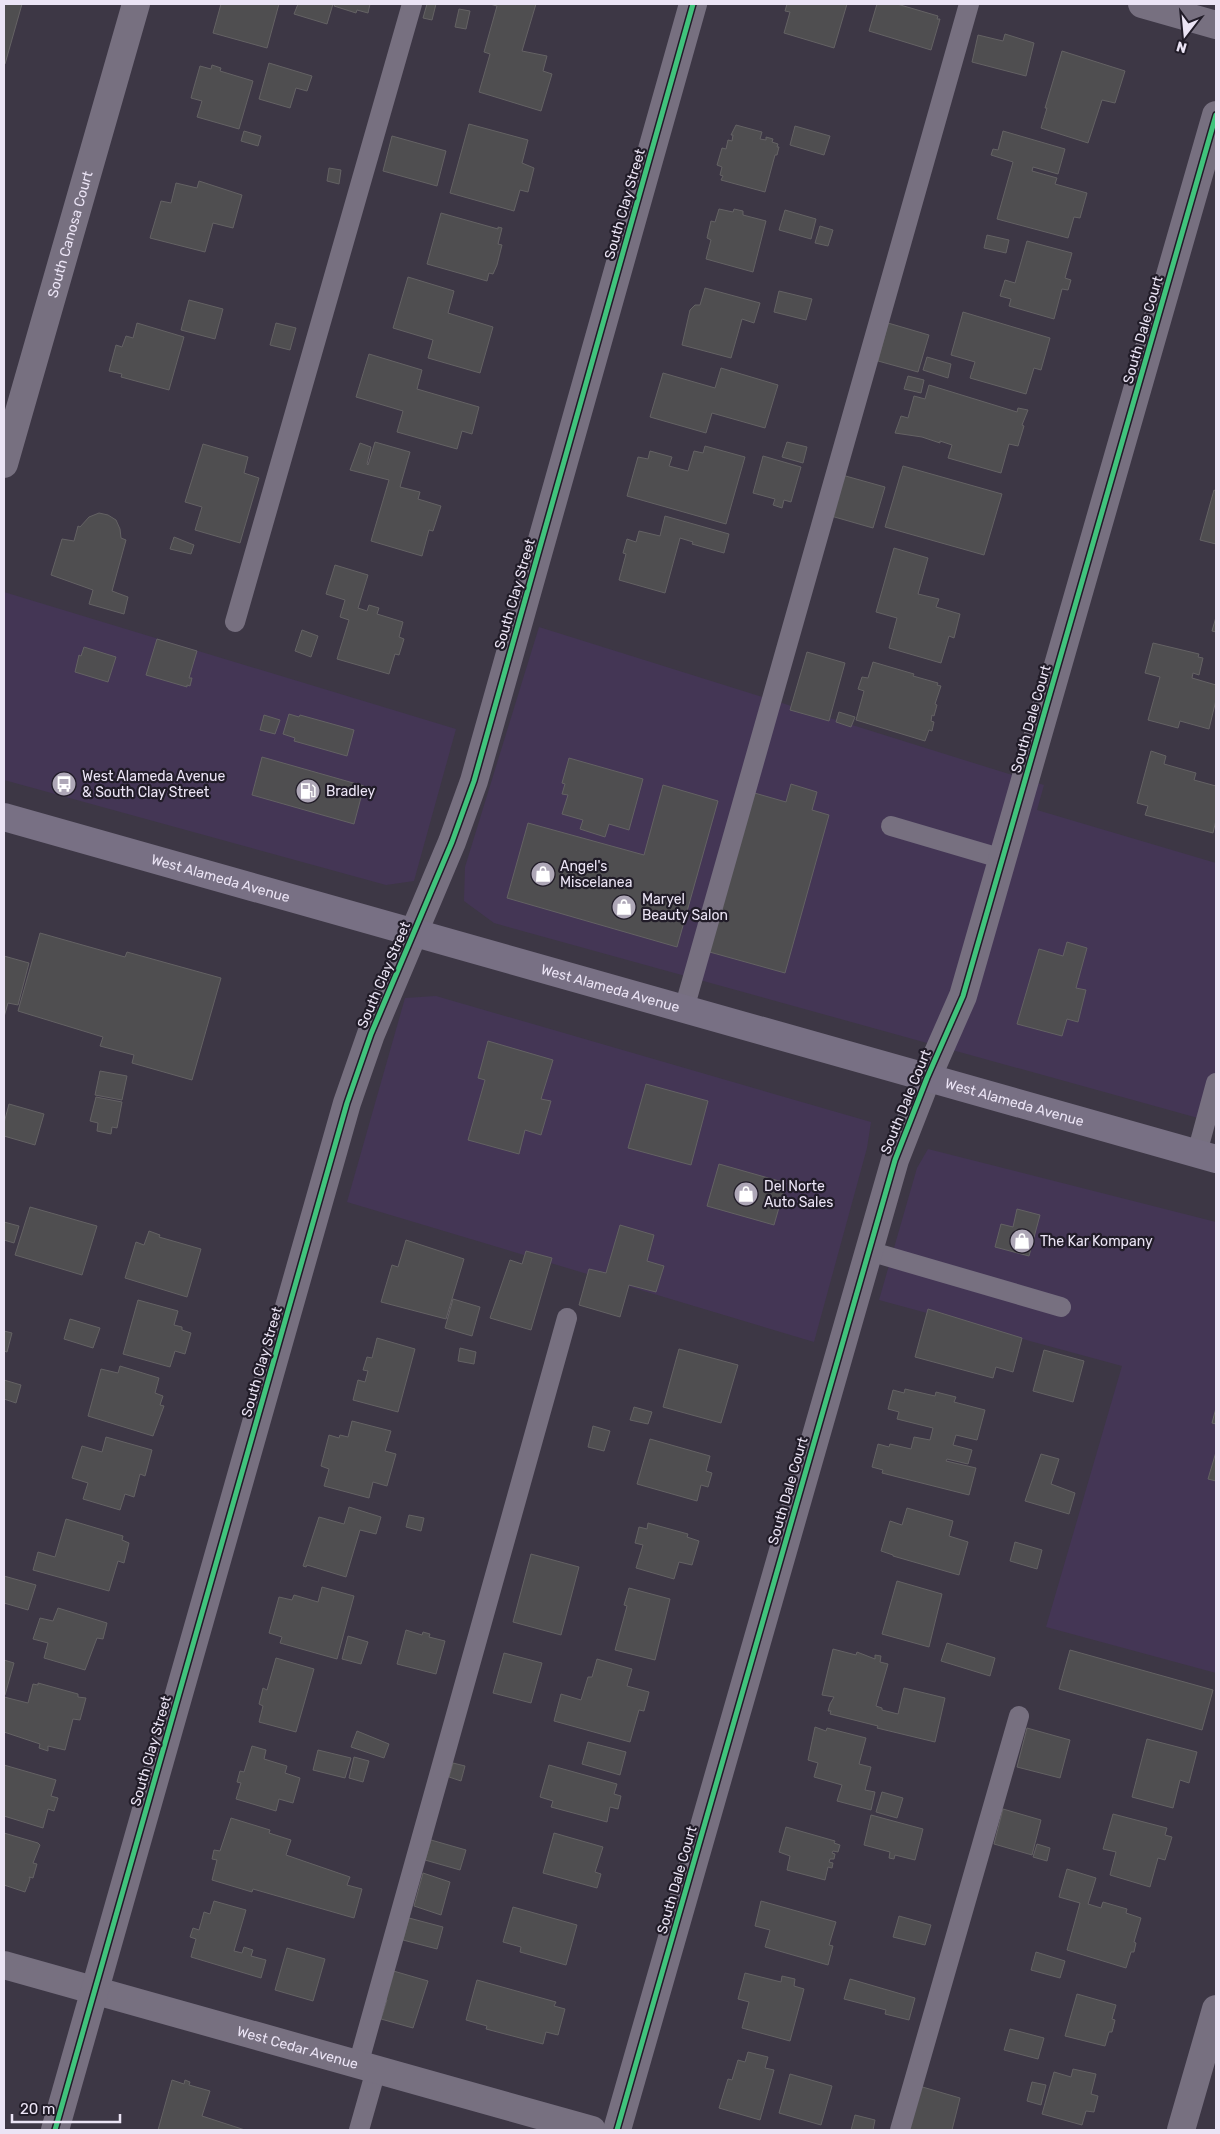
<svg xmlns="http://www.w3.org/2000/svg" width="1220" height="2134" font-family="Rubik,sans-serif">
<rect width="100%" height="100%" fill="#3d3745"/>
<g fill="#443655">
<path d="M4,592L456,729L414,881L386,885L4,780Z"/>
<path d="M539,627L1044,785L1037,810L1216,863V1123L494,923L464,901L465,867Z"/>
<path d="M436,996L871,1122L867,1148L814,1342L347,1202L405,998Z"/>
<path d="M928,1149L1216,1222V1673L1046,1627L1122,1366L879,1300L917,1168Z"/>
</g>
<g fill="#4f4e50" stroke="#646264">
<path d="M4,4H22L5,64H4Z"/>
<path d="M221,4H279L267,48L213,33Z"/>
<path d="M298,4H333L327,24L294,14Z"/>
<path d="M335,4H370L368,13L357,10L356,13L334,6Z"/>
<path d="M427,4H436L432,20L423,18Z"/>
<path d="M490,4H536L522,51L547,56L543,71L552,74L541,111L479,92L490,54L484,52L497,6Z"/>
<path d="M787,4H847L834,48L784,33L790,12L785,11Z"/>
<path d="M877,4H897L938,16L937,19H940L931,50L869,31Z"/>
<path d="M459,9L470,11L466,29L455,27Z"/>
<path d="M1005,34L1034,43L1026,76L972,62L978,35L1003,41Z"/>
<path d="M1062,51L1125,71L1115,103L1102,100L1088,143L1041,128L1047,108H1045Z"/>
<path d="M269,63L312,76L307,91L296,88L290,108L259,99Z"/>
<path d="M212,65L221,68L220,71L253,81L239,129L197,117L202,101L191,98L194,87L200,66L211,69Z"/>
<path d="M469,124L528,140L522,163L534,168L528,192L520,190L514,211L450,193Z"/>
<path d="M736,125L762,132L760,139L766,140V137L773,139L772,142L778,144L777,147H779L777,155H775L765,192L721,180L723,176L720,175L722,167L717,165L722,148L726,149L728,140L732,141L733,135H731Z"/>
<path d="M795,126L830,136L824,155L790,145Z"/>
<path d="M244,131L261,136L258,146L241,141Z"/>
<path d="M1003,131L1065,149L1058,174L1033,167L1032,171L1057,178L1055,184L1087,193L1080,218L1074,217L1068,238L997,219L1013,162L991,155L993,149L998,150Z"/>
<path d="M392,136L446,151L437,186L383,171Z"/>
<path d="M329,168L341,170L339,184L327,181Z"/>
<path d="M199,181L242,195L233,228L213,223L205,252L150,238L161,201L171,203L176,183L197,188Z"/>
<path d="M719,209L733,212L734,209L743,211V215L766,221L753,272L706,259L711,240L707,238L711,221L715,222Z"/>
<path d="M785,210L816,219L811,239L779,230Z"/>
<path d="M441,213L498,229V227L502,228L498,244L502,245L497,265L493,274L489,273L487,281L427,264Z"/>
<path d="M820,226L833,230L828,246L815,243Z"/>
<path d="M987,235L1009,240L1006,253L984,248Z"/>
<path d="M1027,241L1072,253L1065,278L1071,280L1068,290L1062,289L1054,319L1009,306L1011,299L1000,296L1005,280L1015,283Z"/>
<path d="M408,277L454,291L448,313L493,327L480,373L428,358L433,340L393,328Z"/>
<path d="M705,288L760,303L754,323L742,319L731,358L682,345L690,310L695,305H700Z"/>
<path d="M779,291L812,299L806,320L774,312Z"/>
<path d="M189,300L223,309L215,339L181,330Z"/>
<path d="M963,312L1050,338L1041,370L1034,368L1026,394L970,378L975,362L951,355Z"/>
<path d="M137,323L184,337L169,390L121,377L122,374L109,371L116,345L122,347L126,336L133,338Z"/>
<path d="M276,323L296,328L290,350L270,345Z"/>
<path d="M888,323L929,335L918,372L878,361Z"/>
<path d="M369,354L422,370L417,389L479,407L472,434L462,431L457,449L397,432L403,411L356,397Z"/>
<path d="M927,357L951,364L948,378L923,370Z"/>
<path d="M721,368L778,385L765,428L712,413L706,433L650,417L663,373L715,388Z"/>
<path d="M908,376L924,380L921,393L904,389Z"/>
<path d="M929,385L1017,412L1018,408L1028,410L1022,425L1024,426L1018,446L1009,444L1001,473L948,458L952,445L940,441V443L922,437L895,433L901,416L908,418L914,396L925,399Z"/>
<path d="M375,442L410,452L400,487L420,492L418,499L441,506L433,531L429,530L422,556L371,541L389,480L350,470L360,443L371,447L367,464L368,465Z"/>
<path d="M787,442L807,447L803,463L782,457Z"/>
<path d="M203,444L248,457L244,473L259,478L240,543L195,530L202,507L185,502Z"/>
<path d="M705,446L745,457L726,524L627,496L638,457L648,459L650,451L672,457L669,466L688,471L694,451L703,453Z"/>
<path d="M763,456L801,467L791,502L784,500L782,508L773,505L775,499L753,493Z"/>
<path d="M903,466L1002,494L984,555L885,527Z"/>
<path d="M842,475L885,487L873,528L831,516Z"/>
<path d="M1214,490L1216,491V544L1200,540Z"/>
<path d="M99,513L108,515L116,520L120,529L121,538L126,540L112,591L128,597L124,614L89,604L93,590L51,575L62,539L74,541L78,526L80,527L89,517Z"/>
<path d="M665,516L729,534L724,553L692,544L693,542L680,538L665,593L619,580L626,554L623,553L627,539L636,542L639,531L660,536Z"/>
<path d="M174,537L194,545L191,554L170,549Z"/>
<path d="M894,548L928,558L918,594L939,599L936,607L960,614L954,638L949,636L941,663L889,648L897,618L876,612Z"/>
<path d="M335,565L368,575L358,608L367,611L369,605L379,608L377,614L403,622L399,637L404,639L399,655L395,654L389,674L337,659L349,620L340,617L345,600L326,594Z"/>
<path d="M1216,617V632L1212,631Z"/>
<path d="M302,630L318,636L311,657L295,651Z"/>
<path d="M157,639L197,651L189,678H192L190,686L187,685V687L146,675Z"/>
<path d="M1153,643L1199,654L1198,657L1203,658L1199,675L1193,673L1192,678L1216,685V700L1209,729L1180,721L1178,728L1148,720L1160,677L1145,673Z"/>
<path d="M84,647L116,657L108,682L75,672L79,655L81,656Z"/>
<path d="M807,652L845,663L829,721L790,710Z"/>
<path d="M873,662L914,674L913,676L938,683L937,685L941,686L935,704L937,705L934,716L932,715L931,721L934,722L932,731L929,730L925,741L856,720L864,691L858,689L862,677L868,678Z"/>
<path d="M839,712L855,717L851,727L836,722Z"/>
<path d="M289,714L299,717L300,715L354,730L347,756L294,741L295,738L283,734Z"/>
<path d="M264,715L280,720L275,734L260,730Z"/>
<path d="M1151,751L1166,756L1164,764L1196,773L1194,780L1216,786V820L1213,833L1145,815L1148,806L1137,803Z"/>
<path d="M262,757L364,786L354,824L252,795Z"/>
<path d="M569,758L643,779L629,830L609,824L605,837L580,829L583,820L562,814L568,795L562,794L565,784L562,783Z"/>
<path d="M791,784L817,792L812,810L829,815L785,973L706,951L751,792L786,802Z"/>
<path d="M663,785L718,801L677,947L507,898L528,823L644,855Z"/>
<path d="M40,933L125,957L127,952L221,978L192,1080L132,1063L134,1055L100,1046L103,1037L18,1011Z"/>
<path d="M1067,942L1087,948L1076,988L1086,990L1078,1022L1067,1019L1062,1036L1017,1024L1039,949L1063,956Z"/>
<path d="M4,956L29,963L18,1005L8,1003L4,1017Z"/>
<path d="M488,1041L553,1060L541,1099L551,1101L541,1135L525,1130L519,1154L468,1140L485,1080L478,1078Z"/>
<path d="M100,1071L127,1076L122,1100L95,1095Z"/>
<path d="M646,1084L708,1101L691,1165L628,1148Z"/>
<path d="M96,1097L122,1102L117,1128L112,1127L111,1134L97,1131L98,1123L90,1121Z"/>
<path d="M9,1104L44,1114L35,1145L4,1136V1123Z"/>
<path d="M719,1164L786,1183L774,1225L707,1206Z"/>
<path d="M30,1207L97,1226L82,1275L15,1255Z"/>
<path d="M1017,1209L1040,1215L1029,1256L995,1247L1001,1224L1013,1227Z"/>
<path d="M4,1222L19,1226L14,1243L4,1240Z"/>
<path d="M620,1225L654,1235L647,1261L664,1266L656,1292L629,1285L620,1317L579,1305L589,1269L606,1273Z"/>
<path d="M149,1231L160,1235L159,1237L201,1249L187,1297L125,1278L136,1242L144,1245Z"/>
<path d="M406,1240L464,1259L446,1319L381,1302L392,1265L398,1267Z"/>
<path d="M526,1251L552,1258L531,1330L490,1318L510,1260L522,1264Z"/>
<path d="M453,1299L480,1307L472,1336L445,1328Z"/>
<path d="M138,1300L178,1311L174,1325L182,1327V1330L191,1333L185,1354L175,1351L170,1367L123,1354Z"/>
<path d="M928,1309L1022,1338L1013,1372L996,1367L993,1378L915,1357Z"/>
<path d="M70,1319L100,1328L93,1348L64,1339Z"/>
<path d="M4,1331L12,1333L7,1352L4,1351Z"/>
<path d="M377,1338L415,1349L398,1412L353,1400L358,1380L365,1382L368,1371L363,1370L367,1357L372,1358Z"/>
<path d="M460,1348L476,1352L474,1364L458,1361Z"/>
<path d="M679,1349L738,1365L721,1423L663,1407Z"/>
<path d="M1044,1350L1084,1361L1073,1402L1033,1391Z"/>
<path d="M120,1366L159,1378L155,1393L163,1396L160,1405L164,1406L153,1436L88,1416L101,1369L118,1373Z"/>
<path d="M4,1380L21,1385L16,1403L4,1399Z"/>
<path d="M905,1389L935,1396L936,1392L956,1397L954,1402L985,1410L977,1440L956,1435L953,1445L972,1450L968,1464L947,1459L946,1461L976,1468L969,1495L882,1473L883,1470L872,1467L878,1444L889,1447L890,1444L911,1449L914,1437L930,1440L933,1428L897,1419L899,1412L888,1409L893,1390L904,1393Z"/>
<path d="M634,1407L652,1412L648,1424L630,1420Z"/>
<path d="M1216,1408V1424L1212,1423Z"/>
<path d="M352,1421L391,1431L385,1451L396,1454L387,1486L373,1482L369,1498L324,1486L329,1469L321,1466L329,1435L339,1438L340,1435L348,1437Z"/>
<path d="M593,1426L610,1431L604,1451L588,1447Z"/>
<path d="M106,1437L152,1450L145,1476L140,1474L134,1497L125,1494L120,1510L83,1499L88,1483L72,1478L82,1446L102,1452Z"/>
<path d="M650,1439L710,1456L706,1471L712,1473L708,1487L701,1485L697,1501L637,1484Z"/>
<path d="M1216,1452V1481L1208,1479Z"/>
<path d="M1041,1454L1059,1459L1051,1484L1075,1493L1069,1514L1025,1501Z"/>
<path d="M349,1507L381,1517L376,1534L360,1530L346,1577L307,1565L306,1567L303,1566L319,1517L344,1524Z"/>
<path d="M907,1508L953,1521L949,1536L968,1542L959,1575L893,1556V1555L881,1551L890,1521L902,1525Z"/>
<path d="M409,1515L424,1518L421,1531L406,1527Z"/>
<path d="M66,1519L123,1536L122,1540L129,1543L124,1563L118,1561L109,1591L33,1570L38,1552L55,1557Z"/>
<path d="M648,1523L688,1534L687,1537L699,1541L692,1565L679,1562L674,1579L636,1568L643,1545L635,1543L639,1527L647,1529Z"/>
<path d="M1015,1542L1042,1550L1037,1569L1010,1561Z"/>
<path d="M531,1554L579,1567L561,1635L513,1622Z"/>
<path d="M4,1576L36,1585L28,1610L4,1603Z"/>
<path d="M897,1581L942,1594L929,1647L882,1634Z"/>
<path d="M322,1587L354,1596L337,1659L280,1643L282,1637L269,1633L279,1597L292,1600L294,1595L318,1602Z"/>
<path d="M629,1588L670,1599L655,1660L615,1650L627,1606L624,1605Z"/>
<path d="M58,1608L107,1623L103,1639L97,1638L85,1670L44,1658L48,1643L33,1639L40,1618L53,1621Z"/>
<path d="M406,1630L422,1635L423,1632L430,1634L429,1637L445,1641L436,1674L397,1664Z"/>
<path d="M348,1636L368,1642L361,1664L342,1659Z"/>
<path d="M947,1643L995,1658L990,1676L941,1661Z"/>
<path d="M833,1649L856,1655L857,1652L875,1659V1655L881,1656L880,1662L888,1664L876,1706L882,1708V1710L898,1714L904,1688L945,1698L935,1742L877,1728L878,1726L830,1714L831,1711H828L830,1704L834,1697L822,1695Z"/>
<path d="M1070,1650L1213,1690L1202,1730L1059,1689Z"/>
<path d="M504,1653L542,1663L531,1703L493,1693Z"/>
<path d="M276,1658L314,1669L296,1732L259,1722L263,1706L259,1704L263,1688L267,1690Z"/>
<path d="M597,1659L632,1669L627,1686L649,1692L644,1711L639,1710L630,1742L554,1721L561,1694L581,1700L588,1677H592Z"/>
<path d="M4,1660L14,1663L5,1695H4Z"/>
<path d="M38,1683L78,1694V1697L86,1698L80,1720L73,1719L65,1750L48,1746V1751L39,1748L40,1744L4,1732V1697L28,1703L33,1684L38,1685Z"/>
<path d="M815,1727L826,1731L827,1728L866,1738L859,1764L871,1767L865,1790L875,1792L871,1810L837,1801L842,1785L814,1777L818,1763L808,1760Z"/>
<path d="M1027,1728L1070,1740L1060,1778L1017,1767Z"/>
<path d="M357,1731L389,1744L384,1758L351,1747Z"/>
<path d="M1147,1739L1197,1752L1189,1783L1180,1780L1173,1808L1132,1797Z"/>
<path d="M588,1742L626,1752L620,1775L582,1764Z"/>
<path d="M252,1746L266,1750L264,1759L287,1766L285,1773L300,1778L293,1803L279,1799L276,1811L236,1799L241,1783L237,1782L240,1771L244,1772Z"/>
<path d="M318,1750L351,1758L345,1778L313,1770Z"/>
<path d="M354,1757L369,1761L363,1782L349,1778Z"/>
<path d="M453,1763L465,1766L461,1781L449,1777Z"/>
<path d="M4,1765L56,1780L51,1796L58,1798L54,1811L48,1809L43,1828L4,1816Z"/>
<path d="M549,1765L617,1784L614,1794L621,1796L618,1809L610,1807L607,1822L551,1807L553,1801L540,1797Z"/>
<path d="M882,1792L903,1798L897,1818L876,1812Z"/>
<path d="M1003,1809L1041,1820L1032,1855L994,1844Z"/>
<path d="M1113,1814L1167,1828L1165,1835L1172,1837L1165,1860L1158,1858L1150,1887L1110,1875L1116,1852L1103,1849Z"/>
<path d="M871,1815L923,1829L915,1860L895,1855L894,1859L889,1858L890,1852L864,1845Z"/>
<path d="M231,1818L270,1830L269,1833L291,1840L286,1855L350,1877L347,1885L362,1889L354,1918L253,1889L252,1892L212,1880L217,1860L212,1859L214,1850L220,1851Z"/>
<path d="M786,1827L835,1841L834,1843L840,1845L838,1852L833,1851L832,1853L835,1854L834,1859H830L829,1862L833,1863L832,1868L828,1867L825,1880L787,1870L790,1856L779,1852Z"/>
<path d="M4,1833L38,1843L40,1845L33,1863L37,1864L33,1878L29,1877L30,1879L25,1892L4,1885Z"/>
<path d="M554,1833L603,1847L595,1872L601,1874L597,1888L543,1873Z"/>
<path d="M431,1840L466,1850L460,1870L425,1860Z"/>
<path d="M1037,1844L1050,1848L1047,1861L1033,1857Z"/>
<path d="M1067,1869L1096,1878L1088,1904L1101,1908L1103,1902L1127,1909L1126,1913L1141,1918L1134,1942L1136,1943L1134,1952H1131L1126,1968L1067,1950L1080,1903L1059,1897Z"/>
<path d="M423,1873L450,1882L441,1915L414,1906Z"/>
<path d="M214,1901L246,1910L234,1951L242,1953L244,1947L253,1950L251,1956L266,1960L261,1978L191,1957L196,1939L190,1937L193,1928L199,1930L204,1912L210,1914Z"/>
<path d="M761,1901L836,1922L829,1945L833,1946L828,1965L765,1947L770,1930L755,1926Z"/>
<path d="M513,1907L577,1925L566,1965L520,1952L521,1947L503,1942Z"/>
<path d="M899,1916L931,1925L925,1945L893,1937Z"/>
<path d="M409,1918L443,1927L437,1949L403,1940Z"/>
<path d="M287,1948L325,1959L313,2001L275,1990Z"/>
<path d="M1036,1952L1065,1961L1060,1978L1031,1970Z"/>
<path d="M390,1970L428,1981L413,2028L381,2019L387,2000L382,1998Z"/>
<path d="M745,1973L781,1982L782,1976L795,1979L794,1986L804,1989L790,2041L742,2028L749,2002L738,1999Z"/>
<path d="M850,1979L915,1998L909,2020L885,2014L886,2010L844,1999Z"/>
<path d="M477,1980L556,2002L554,2006L565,2009L558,2035L546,2032L543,2044L486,2029L487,2026L466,2020Z"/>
<path d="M1077,1994L1116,2005L1112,2019L1115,2020L1112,2032H1109L1105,2046L1065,2036Z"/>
<path d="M1010,2029L1044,2038L1038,2059L1004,2050Z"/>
<path d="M748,2052L768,2057L765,2068L774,2070L760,2120L719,2108L728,2079L732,2080L738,2060L745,2062Z"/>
<path d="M1073,2069L1096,2074L1091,2094L1098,2096L1094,2112L1086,2111L1082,2125L1042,2114L1054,2072L1071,2077Z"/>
<path d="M790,2074L832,2086L821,2125L779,2113Z"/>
<path d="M172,2080L184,2084L185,2080L190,2082L189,2085L210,2091L202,2116L245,2130H158Z"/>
<path d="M1032,2082L1046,2085L1041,2105L1027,2101Z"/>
<path d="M919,2086L960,2098L952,2130H907Z"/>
<path d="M855,2115L875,2120L873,2130H851Z"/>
</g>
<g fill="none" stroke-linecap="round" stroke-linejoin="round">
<g stroke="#777080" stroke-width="20">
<path d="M235,622L412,4"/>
<path d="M891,826L1003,859"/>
<path d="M684,1009L969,4"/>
<path d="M1197,1153L1216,1083"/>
<path d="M869,1251L1061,1307"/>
<path d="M358,2065L567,1318"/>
<path d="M359,2130L376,2070"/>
<path d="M900,2130L1019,1716"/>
</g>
<g stroke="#777080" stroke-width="28">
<path d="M1142,4L1216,25"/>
<path id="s1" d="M4,464L136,4"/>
<path id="s2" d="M4,1965L592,2130"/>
<path d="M55,2130L347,1103L371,1034L452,842L474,781L693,4"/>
<path d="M617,2130L895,1160L927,1078L963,996L1216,115"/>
<path d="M1181,2130L1216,2009"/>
</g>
<path stroke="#787084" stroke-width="28" id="s3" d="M4,817L1216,1159"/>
<defs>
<g id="cycleway">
<path d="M55,2130L347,1103L371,1034L452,842L474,781L693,4"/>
<path d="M617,2130L895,1160L927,1078L963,996L1216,115"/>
</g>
</defs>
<use href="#cycleway" stroke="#211c28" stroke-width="8"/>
<use href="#cycleway" stroke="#40c37c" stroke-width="5"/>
</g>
<defs>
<symbol id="bus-disc" viewBox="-11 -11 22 22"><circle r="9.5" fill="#aea7b7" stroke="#211c28"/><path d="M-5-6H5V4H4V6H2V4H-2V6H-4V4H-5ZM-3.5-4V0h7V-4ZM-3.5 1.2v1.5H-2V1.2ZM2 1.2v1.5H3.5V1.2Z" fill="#fff"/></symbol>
<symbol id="fuel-disc" viewBox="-11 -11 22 22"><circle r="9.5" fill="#aea7b7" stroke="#211c28"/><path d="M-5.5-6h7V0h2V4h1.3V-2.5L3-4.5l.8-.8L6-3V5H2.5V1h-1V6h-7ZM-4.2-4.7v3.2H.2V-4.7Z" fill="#fff"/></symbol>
<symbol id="shop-disc" viewBox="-11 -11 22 22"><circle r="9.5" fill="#aea7b7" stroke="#211c28"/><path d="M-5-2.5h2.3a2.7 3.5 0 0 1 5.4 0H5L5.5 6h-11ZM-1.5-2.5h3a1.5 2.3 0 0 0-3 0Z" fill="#fff"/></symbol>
</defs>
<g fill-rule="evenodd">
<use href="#bus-disc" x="50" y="770" width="28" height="28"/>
<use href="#fuel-disc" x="294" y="777" width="28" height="28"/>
<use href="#shop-disc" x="529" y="860" width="28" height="28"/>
<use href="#shop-disc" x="610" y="893" width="28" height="28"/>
<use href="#shop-disc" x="732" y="1180" width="28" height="28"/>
<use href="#shop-disc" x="1008" y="1227" width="28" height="28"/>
</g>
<g text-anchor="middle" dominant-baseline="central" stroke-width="4.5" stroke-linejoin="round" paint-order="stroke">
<g font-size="14" fill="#ebe4f5" stroke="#211c28">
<text transform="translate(625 204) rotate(-74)">South Clay Street</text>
<text stroke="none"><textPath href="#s1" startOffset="239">South Canosa Court</textPath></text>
<text transform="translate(1143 330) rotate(-74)">South Dale Court</text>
<text transform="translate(515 594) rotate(-74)">South Clay Street</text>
<text transform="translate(1031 719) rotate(-74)">South Dale Court</text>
<text stroke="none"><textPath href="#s3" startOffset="225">West Alameda Avenue</textPath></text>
<text transform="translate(384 975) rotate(-67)">South Clay Street</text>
<text stroke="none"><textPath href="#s3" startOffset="630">West Alameda Avenue</textPath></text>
<text transform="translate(906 1102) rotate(-68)">South Dale Court</text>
<text stroke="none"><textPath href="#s3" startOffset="1050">West Alameda Avenue</textPath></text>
<text transform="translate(262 1362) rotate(-74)">South Clay Street</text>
<text transform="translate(788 1491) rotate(-74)">South Dale Court</text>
<text transform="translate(151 1751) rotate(-74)">South Clay Street</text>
<text transform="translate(677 1880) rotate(-74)">South Dale Court</text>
<text stroke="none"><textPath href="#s2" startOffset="305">West Cedar Avenue</textPath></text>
</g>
<g font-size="14" fill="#ebe4f5" stroke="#211c28" text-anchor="start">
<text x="82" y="776">West Alameda Avenue<tspan x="82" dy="16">&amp; South Clay Street</tspan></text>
<text x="326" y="791">Bradley</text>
<text x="560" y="866">Angel's<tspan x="560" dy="16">Miscelanea</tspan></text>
<text x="642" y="899">Maryel<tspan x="642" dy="16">Beauty Salon</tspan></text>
<text x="764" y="1186">Del Norte<tspan x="764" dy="16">Auto Sales</tspan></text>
<text x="1040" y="1241">The Kar Kompany</text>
</g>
</g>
<rect width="1220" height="2134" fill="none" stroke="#ebe4f5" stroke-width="10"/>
<g transform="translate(1185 35) rotate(196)" stroke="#211c28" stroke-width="4" paint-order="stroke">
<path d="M0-4L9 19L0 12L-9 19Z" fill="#ebe4f5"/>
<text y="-8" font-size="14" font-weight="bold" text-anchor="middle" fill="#ebe4f5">N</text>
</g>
<path d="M12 2114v8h108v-8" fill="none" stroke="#ebe4f5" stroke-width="2.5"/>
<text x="20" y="2114" font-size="15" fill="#ebe4f5" stroke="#211c28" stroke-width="4" paint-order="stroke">20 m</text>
</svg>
